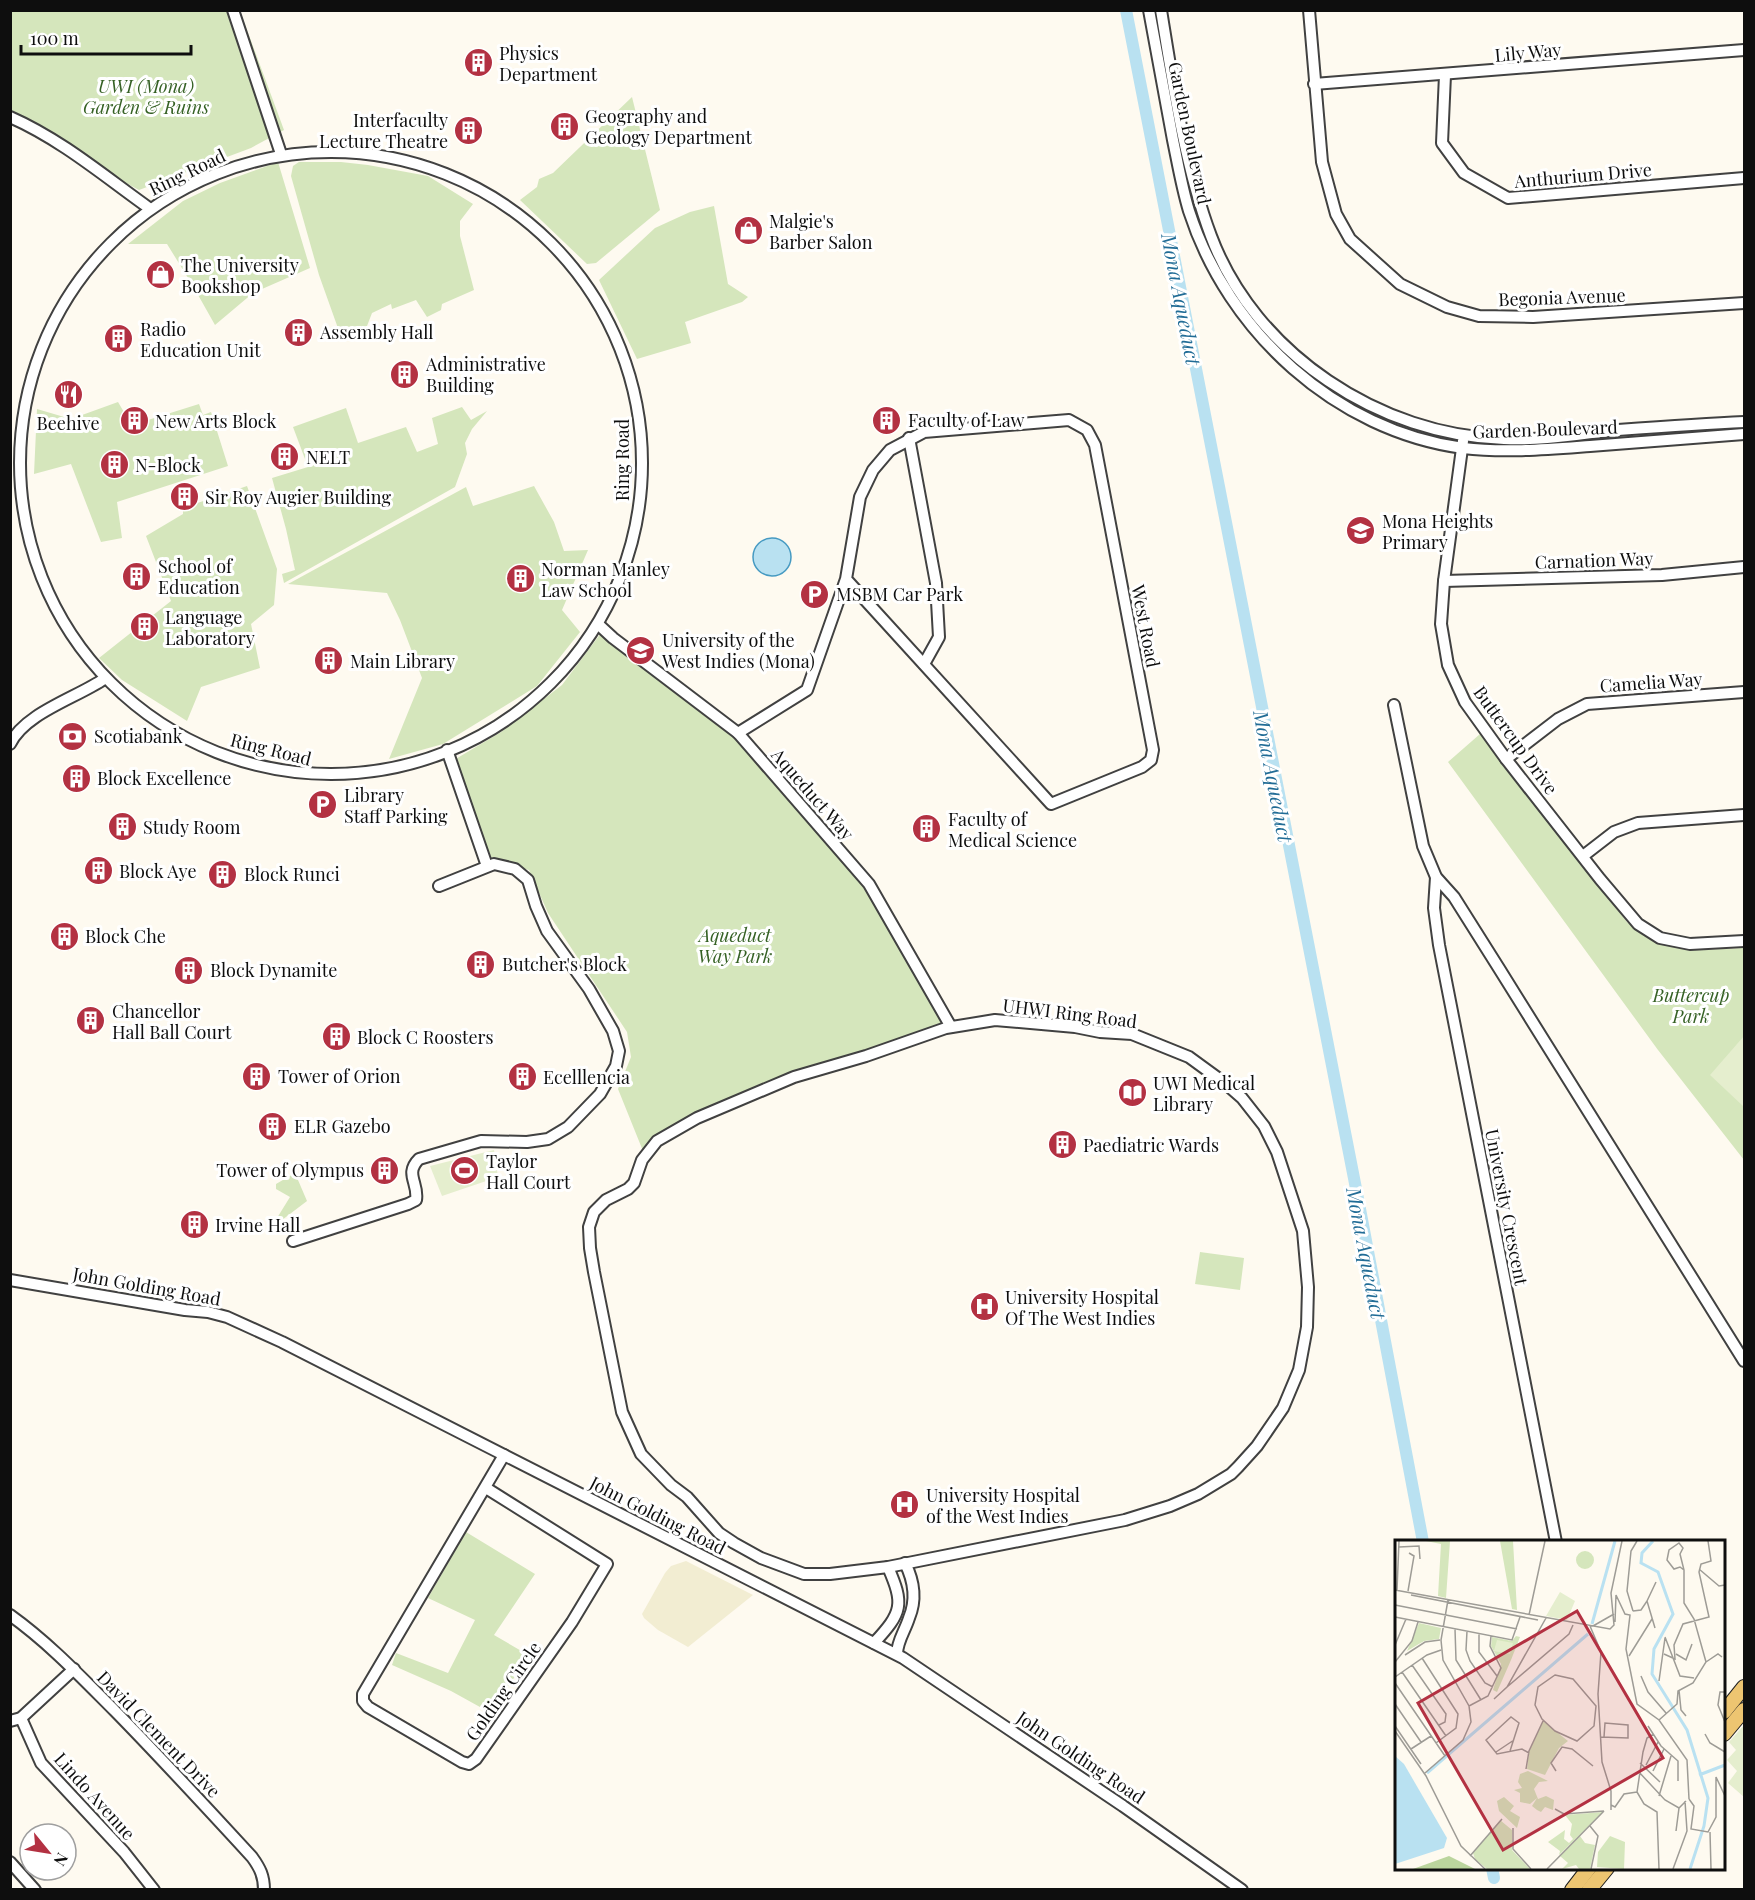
<svg xmlns="http://www.w3.org/2000/svg" width="1755" height="1900" font-family="'Playfair Display',serif">
<rect width="100%" height="100%" fill="#fefaf0"/>
<path fill="#f2edd2" d="M686,1561L753,1595L688,1647L658,1630L644,1618L642,1614L665,1573L671,1566Z"/>
<g fill="#d5e6bc">
<path d="M10,11H240L284,130L251,148L139,190L11,121Z"/>
<path d="M632,97L660,210L596,263L587,264L520,200L537,187L539,179L553,173Z"/>
<path d="M278,162L310,268L253,293L215,325L193,286L167,244H128L183,201L220,183Z"/>
<path d="M299,162H341L368,165L428,176L473,204L460,221V236L474,290L442,304L441,310L427,317L416,300L392,309L391,304L372,313L367,326L339,331L319,275L291,176L293,166Z"/>
<path d="M714,206L728,284L748,297L742,302L685,322L691,343L637,359L599,280L655,228L690,212Z"/>
<path d="M118,402L131,424L148,420L199,404L203,415L211,412L228,466L117,502L122,538L101,542L71,464L34,474L37,409L71,419Z"/>
<path d="M462,407L471,420L487,411L472,429L465,443L467,454L455,487L284,583L282,574L295,570L286,529L272,478L308,467L293,427L346,408L358,443L406,427L417,452L438,444L432,418Z"/>
<path d="M247,486L277,569L274,605L251,624L260,668L201,687L187,721L122,680L99,658L171,601L146,536L183,514V508Z"/>
<path d="M534,486L554,522L564,551L588,550L562,610L580,632L537,686L443,744L389,759L422,678L400,620L387,593L288,584L466,487L473,506Z"/>
<path d="M601,633L743,745L867,887L945,1025L881,1046L658,1137L643,1151L618,1089L631,1057L627,1032L548,913L529,870L489,861L454,760L501,732L562,685Z"/>
<path d="M1480,734L1627,922C1670,956 1693,950 1744,948V1160L1658,1050L1448,762Z"/>
<path d="M295,1173L307,1201L282,1220L277,1218L290,1197L276,1189V1184Z"/>
<path d="M1200,1252L1244,1258L1240,1290L1195,1284Z"/>
<path d="M466,1532L535,1574L494,1635L530,1656L489,1712L451,1691L392,1665L396,1653L448,1673L475,1620L428,1598Z"/>
</g>
<g fill="#e5eece">
<path d="M1744,1036V1107L1710,1075Z"/>
<path d="M494,1150L498,1177L442,1196L430,1166Z"/>
<path d="M1744,1725V1797L1728,1783L1737,1771L1727,1760L1736,1750L1729,1742Z"/>
</g>
<circle fill="#b9e1f1" stroke="#469ac2" stroke-width="1.5" cx="772" cy="557" r="19"/>
<g fill="none" stroke-linecap="round" stroke-linejoin="round">
<g stroke="#b9e1f1" stroke-width="12">
<path d="M1126,10L1360,1209L1423,1542"/>
<path d="M1492,1868L1494,1878"/>
</g>
<defs>
<g id="minor">
<path d="M233,10L281,154"/>
<path d="M1149,10C1157,54 1165,97 1173,140C1178,164 1182,188 1189,211C1228,332 1336,431 1463,448C1505,453 1549,449 1590,446C1642,442 1693,438 1744,434"/>
<path d="M1161,10C1173,84 1185,167 1211,236C1255,354 1381,436 1504,439C1543,441 1580,434 1618,430C1660,427 1702,424 1744,422"/>
<path d="M1309,10L1322,162L1336,214L1350,239L1400,284L1447,307L1479,316L1533,317L1744,303"/>
<path d="M1445,75L1442,143L1464,173L1508,198L1744,178"/>
<path d="M1314,84L1744,50"/>
<path d="M10,117C62,140 104,176 149,208"/>
<circle cx="331" cy="463" r="311"/>
<path d="M909,438L936,583L939,637L924,664"/>
<path d="M1463,441L1444,581L1441,624L1448,665L1465,702L1506,759L1600,879L1638,924L1660,938L1690,944L1744,941"/>
<path d="M1444,581L1662,575L1744,567"/>
<path d="M600,626L613,638L738,733L751,748L869,884L951,1027"/>
<path d="M1394,705L1423,846L1436,877L1454,897L1500,970L1744,1361"/>
<path d="M738,733L807,690L846,579L860,497L873,470L890,450L924,432L1069,420L1087,430L1095,445L1153,750L1151,760L1142,767L1051,804L846,579"/>
<path d="M10,744C25,713 76,698 104,679"/>
<path d="M447,750L487,866"/>
<path d="M1506,759L1558,719L1587,704L1744,692"/>
<path d="M1583,856L1614,832L1638,823L1744,815"/>
<path d="M1436,877L1434,908L1439,945L1556,1542"/>
<path d="M995,1020L1075,1027L1100,1032L1132,1034L1189,1057L1226,1084L1242,1098L1264,1126L1277,1152L1303,1231L1308,1287L1307,1327L1299,1370L1283,1408L1257,1446L1238,1467L1231,1474L1198,1494L1170,1506L1125,1520L888,1567L830,1574H804L761,1558L734,1543L719,1533L687,1497L671,1485L641,1454L622,1412L594,1272L590,1248L589,1227L594,1212L606,1200L628,1189L634,1183L642,1160L657,1141L697,1118L794,1077L866,1056L946,1028Z"/>
<path d="M293,1241L408,1204L416,1200C419,1183 404,1174 419,1159L481,1141L527,1142L548,1139L568,1127L600,1094L616,1066L619,1051L613,1031L589,989L547,931L536,906L528,880L515,869L494,864L439,886"/>
<path d="M10,1280L185,1310L208,1312L227,1317L282,1342L903,1658L1123,1806L1242,1890"/>
<path d="M486,1488L607,1564L572,1622L476,1759L469,1764L462,1762L368,1707L363,1701V1694L504,1455"/>
<path d="M10,1615C49,1643 81,1677 115,1711C162,1759 207,1808 252,1857C260,1868 264,1876 264,1890"/>
<path d="M874,1643C903,1612 904,1604 888,1567"/>
<path d="M897,1654C897,1641 905,1631 909,1618C917,1599 914,1581 905,1563"/>
<path d="M21,1718L41,1763L124,1852L154,1890"/>
<path d="M10,1721L21,1718L74,1669"/>
<path d="M10,1862L35,1890"/>
</g>
<g id="major">
<path d="M1724,1712L1744,1687"/>
<path d="M1724,1734L1744,1710"/>
<path d="M1572,1890L1589,1868"/>
<path d="M1589,1890L1607,1868"/>
</g>
</defs>
<use href="#minor" stroke="#414141" stroke-width="14"/>
<use href="#major" stroke="#1f1f1f" stroke-width="16"/>
<use href="#minor" stroke="#fff" stroke-width="10"/>
<use href="#major" stroke="#edc571" stroke-width="14"/>
</g>
<defs>
<symbol id="building-disc" viewBox="-11 -11 22 22"><circle r="9.5" fill="#b33142" stroke="#fff"/><path d="M-4-6H4V6H1V3H-1V6H-4ZM-2.5-4.3h1.7v1.8h-1.7ZM.8-4.3h1.7v1.8H.8ZM-2.5-1h1.7V.8h-1.7ZM.8-1h1.7V.8H.8Z" fill="#fff"/></symbol>
<symbol id="shop-disc" viewBox="-11 -11 22 22"><circle r="9.5" fill="#b33142" stroke="#fff"/><path d="M-5-2.5h2.3a2.7 3.5 0 0 1 5.4 0H5L5.5 6h-11ZM-1.5-2.5h3a1.5 2.3 0 0 0-3 0Z" fill="#fff"/></symbol>
<symbol id="restaurant-disc" viewBox="-11 -11 22 22"><circle r="9.5" fill="#b33142" stroke="#fff"/><path d="M-5-6h1v4h1v-4h1v4h1v-4h1v5L-1.5 .5V6h-2V.5L-5-1ZM5-6V6H3V1.5H1.5Q1.5-4 5-6Z" fill="#fff"/></symbol>
<symbol id="school-disc" viewBox="-11 -11 22 22"><circle r="9.5" fill="#b33142" stroke="#fff"/><path d="M0-5L7-2L0 1L-7-2ZM-4 1L0 2.5L4 1V4Q0 6-4 4Z" fill="#fff"/></symbol>
<symbol id="parking-disc" viewBox="-11 -11 22 22"><circle r="9.5" fill="#b33142" stroke="#fff"/><path d="M-3.5-5.5H1a3.5 3.5 0 0 1 0 7H-1V5.5H-3.5ZM-1-3.4V-.6H.8a1.4 1.4 0 0 0 0-2.8Z" fill="#fff"/></symbol>
<symbol id="university-disc" viewBox="-11 -11 22 22"><circle r="9.5" fill="#b33142" stroke="#fff"/><path d="M0-5L7-2L0 1L-7-2ZM-4 1L0 2.5L4 1V4Q0 6-4 4Z" fill="#fff"/></symbol>
<symbol id="bank-disc" viewBox="-11 -11 22 22"><circle r="9.5" fill="#b33142" stroke="#fff"/><path d="M-6-4H6V4H-6ZM0-2.3a2.3 2.3 0 1 0 0 4.6a2.3 2.3 0 1 0 0-4.6Z" fill="#fff"/></symbol>
<symbol id="library-disc" viewBox="-11 -11 22 22"><circle r="9.5" fill="#b33142" stroke="#fff"/><path d="M-6-4Q-3-5.5-.7-3.5V5Q-3 3-6 4ZM6-4Q3-5.5 .7-3.5V5Q3 3 6 4Z" fill="#fff"/></symbol>
<symbol id="stadium-disc" viewBox="-11 -11 22 22"><circle r="9.5" fill="#b33142" stroke="#fff"/><path d="M0-5a6.5 5 0 1 0 0 10a6.5 5 0 1 0 0-10ZM-3.5-1.8h7v3.6h-7Z" fill="#fff"/></symbol>
<symbol id="hospital-disc" viewBox="-11 -11 22 22"><circle r="9.5" fill="#b33142" stroke="#fff"/><path d="M-5-5h3v3.5h4V-5h3V5h-3V1.5h-4V5h-3Z" fill="#fff"/></symbol>
</defs>
<g fill-rule="evenodd">
<use href="#building-disc" x="462" y="46" width="33" height="33"/>
<use href="#building-disc" x="548" y="110" width="33" height="33"/>
<use href="#building-disc" x="452" y="114" width="33" height="33"/>
<use href="#shop-disc" x="732" y="214" width="33" height="33"/>
<use href="#shop-disc" x="144" y="258" width="33" height="33"/>
<use href="#building-disc" x="282" y="316" width="33" height="33"/>
<use href="#building-disc" x="102" y="322" width="33" height="33"/>
<use href="#building-disc" x="388" y="358" width="33" height="33"/>
<use href="#restaurant-disc" x="52" y="378" width="33" height="33"/>
<use href="#building-disc" x="870" y="404" width="33" height="33"/>
<use href="#building-disc" x="118" y="404" width="33" height="33"/>
<use href="#building-disc" x="268" y="440" width="33" height="33"/>
<use href="#building-disc" x="98" y="448" width="33" height="33"/>
<use href="#building-disc" x="168" y="480" width="33" height="33"/>
<use href="#school-disc" x="1344" y="514" width="33" height="33"/>
<use href="#building-disc" x="120" y="560" width="33" height="33"/>
<use href="#building-disc" x="504" y="562" width="33" height="33"/>
<use href="#parking-disc" x="798" y="578" width="33" height="33"/>
<use href="#building-disc" x="128" y="610" width="33" height="33"/>
<use href="#university-disc" x="624" y="634" width="33" height="33"/>
<use href="#building-disc" x="312" y="644" width="33" height="33"/>
<use href="#bank-disc" x="56" y="720" width="33" height="33"/>
<use href="#building-disc" x="60" y="762" width="33" height="33"/>
<use href="#parking-disc" x="306" y="788" width="33" height="33"/>
<use href="#building-disc" x="106" y="810" width="33" height="33"/>
<use href="#building-disc" x="910" y="812" width="33" height="33"/>
<use href="#building-disc" x="82" y="854" width="33" height="33"/>
<use href="#building-disc" x="206" y="858" width="33" height="33"/>
<use href="#building-disc" x="48" y="920" width="33" height="33"/>
<use href="#building-disc" x="464" y="948" width="33" height="33"/>
<use href="#building-disc" x="172" y="954" width="33" height="33"/>
<use href="#building-disc" x="74" y="1004" width="33" height="33"/>
<use href="#building-disc" x="320" y="1020" width="33" height="33"/>
<use href="#building-disc" x="240" y="1060" width="33" height="33"/>
<use href="#building-disc" x="506" y="1060" width="33" height="33"/>
<use href="#library-disc" x="1116" y="1076" width="33" height="33"/>
<use href="#building-disc" x="256" y="1110" width="33" height="33"/>
<use href="#building-disc" x="1046" y="1128" width="33" height="33"/>
<use href="#building-disc" x="368" y="1154" width="33" height="33"/>
<use href="#stadium-disc" x="448" y="1154" width="33" height="33"/>
<use href="#building-disc" x="178" y="1208" width="33" height="33"/>
<use href="#hospital-disc" x="968" y="1290" width="33" height="33"/>
<use href="#hospital-disc" x="888" y="1488" width="33" height="33"/>
</g>
<g text-anchor="middle" dominant-baseline="central" stroke-width="6" stroke-linejoin="round" paint-order="stroke">
<g font-size="18" fill="#0e0e0e" stroke="#fff">
<text transform="translate(1528 52) rotate(-5)">Lily Way</text>
<text transform="translate(1190 133) rotate(78)">Garden Boulevard</text>
<text transform="translate(187 172) rotate(-26)">Ring Road</text>
<text transform="translate(1583 175) rotate(-5)">Anthurium Drive</text>
<text transform="translate(1562 297) rotate(-2)">Begonia Avenue</text>
<text transform="translate(1545 429) rotate(-2)">Garden Boulevard</text>
<text transform="translate(622 460) rotate(-90)">Ring Road</text>
<text transform="translate(1594 560) rotate(-2)">Carnation Way</text>
<text transform="translate(1146 626) rotate(79)">West Road</text>
<text transform="translate(1651 682) rotate(-4)">Camelia Way</text>
<text transform="translate(1516 740) rotate(54)">Buttercup Drive</text>
<text transform="translate(271 749) rotate(14)">Ring Road</text>
<text transform="translate(813 794) rotate(49)">Aqueduct Way</text>
<text transform="translate(1070 1013) rotate(7)">UHWI Ring Road</text>
<text transform="translate(1507 1207) rotate(79)">University Crescent</text>
<text transform="translate(147 1286) rotate(10)">John Golding Road</text>
<text transform="translate(658 1515) rotate(27)">John Golding Road</text>
<text transform="translate(503 1691) rotate(-55)">Golding Circle</text>
<text transform="translate(159 1734) rotate(46)">David Clement Drive</text>
<text transform="translate(1081 1757) rotate(34)">John Golding Road</text>
<text transform="translate(95 1796) rotate(48)">Lindo Avenue</text>
</g>
<g font-size="18" fill="#0e0e0e" stroke="#fff" text-anchor="start">
<text x="499" y="53">Physics<tspan x="499" dy="21">Department</tspan></text>
<text x="585" y="116">Geography and<tspan x="585" dy="21">Geology Department</tspan></text>
<text x="448" y="120" text-anchor="end">Interfaculty<tspan x="448" dy="21">Lecture Theatre</tspan></text>
<text x="769" y="221">Malgie's<tspan x="769" dy="21">Barber Salon</tspan></text>
<text x="181" y="265">The University<tspan x="181" dy="21">Bookshop</tspan></text>
<text x="140" y="329">Radio<tspan x="140" dy="21">Education Unit</tspan></text>
<text x="320" y="332">Assembly Hall</text>
<text x="426" y="364">Administrative<tspan x="426" dy="21">Building</tspan></text>
<text x="908" y="420">Faculty of Law</text>
<text x="155" y="421">New Arts Block</text>
<text x="68" y="423" text-anchor="middle">Beehive</text>
<text x="306" y="457">NELT</text>
<text x="135" y="465">N-Block</text>
<text x="205" y="497">Sir Roy Augier Building</text>
<text x="1382" y="521">Mona Heights<tspan x="1382" dy="21">Primary</tspan></text>
<text x="158" y="566">School of<tspan x="158" dy="21">Education</tspan></text>
<text x="541" y="569">Norman Manley<tspan x="541" dy="21">Law School</tspan></text>
<text x="836" y="594">MSBM Car Park</text>
<text x="165" y="617">Language<tspan x="165" dy="21">Laboratory</tspan></text>
<text x="662" y="640">University of the<tspan x="662" dy="21">West Indies (Mona)</tspan></text>
<text x="350" y="661">Main Library</text>
<text x="94" y="736">Scotiabank</text>
<text x="97" y="778">Block Excellence</text>
<text x="344" y="795">Library<tspan x="344" dy="21">Staff Parking</tspan></text>
<text x="948" y="819">Faculty of<tspan x="948" dy="21">Medical Science</tspan></text>
<text x="143" y="827">Study Room</text>
<text x="119" y="871">Block Aye</text>
<text x="244" y="874">Block Runci</text>
<text x="85" y="936">Block Che</text>
<text x="502" y="964">Butcher's Block</text>
<text x="210" y="970">Block Dynamite</text>
<text x="112" y="1011">Chancellor<tspan x="112" dy="21">Hall Ball Court</tspan></text>
<text x="357" y="1037">Block C Roosters</text>
<text x="278" y="1076">Tower of Orion</text>
<text x="543" y="1077">Ecelllencia</text>
<text x="1153" y="1083">UWI Medical<tspan x="1153" dy="21">Library</tspan></text>
<text x="294" y="1126">ELR Gazebo</text>
<text x="1083" y="1145">Paediatric Wards</text>
<text x="486" y="1161">Taylor<tspan x="486" dy="21">Hall Court</tspan></text>
<text x="364" y="1170" text-anchor="end">Tower of Olympus</text>
<text x="215" y="1225">Irvine Hall</text>
<text x="1005" y="1297">University Hospital<tspan x="1005" dy="21">Of The West Indies</tspan></text>
<text x="926" y="1495">University Hospital<tspan x="926" dy="21">of the West Indies</tspan></text>
</g>
<g font-size="18" font-style="italic" fill="#356124" stroke="#fff">
<text x="146" y="86">UWI (Mona)<tspan x="146" dy="21">Garden &amp; Ruins</tspan></text>
<text x="735" y="935">Aqueduct<tspan x="735" dy="21">Way Park</tspan></text>
<text x="1691" y="995">Buttercup<tspan x="1691" dy="21">Park</tspan></text>
</g>
<g font-size="20" font-style="italic" fill="#216c96" stroke="#fff">
<text transform="translate(1182 299) rotate(79)">Mona Aqueduct</text>
<text transform="translate(1274 776) rotate(79)">Mona Aqueduct</text>
<text transform="translate(1367 1253) rotate(79)">Mona Aqueduct</text>
</g>
</g>
<g transform="translate(1395 1540)">
<rect width="330" height="330" fill="#fefaf0"/>
<path d="M31,1H55L51,58L43,56L46,4ZM105,1H118L122,70L117,69ZM181 20a9 9 0 1 1 18 0a9 9 0 1 1-18 0ZM24,83L46,88L44,99L29,101L12,111ZM121,96L125,97L116,120L102,152L98,150L106,124L96,106L97,97L117,101ZM148,181L173,201L164,208L150,235L132,229L134,212ZM133,231L153,241L144,242L139,249L143,259L151,256L159,260L158,270L150,267L146,272L142,270L137,266L142,258L135,264L125,262V253L119,250L127,248L123,242L125,234ZM109,257L119,266L115,271L125,277L122,288L104,271L102,261ZM208,272L164,315L165,311L153,302L170,290L169,299L174,303L178,299L175,295L177,284L170,275ZM105,280L117,290V310L135,329H92L80,319L78,313ZM185,296L190,303L200,305L195,329H184L181,325L167,329L173,323L165,316ZM215,296L230,302L229,329L202,327L203,312Z" fill="#d5e6bc"/>
<path d="M54,316L80,329H18Z" fill="#bbd59d"/>
<path d="M165,52L180,61L172,80L151,76ZM102,100L118,103L115,114L99,111Z" fill="#e5eece"/>
<path d="M0,216L9,224L52,298L49,308L0,324Z" fill="#b9e1f1"/>
<path fill="none" stroke="#b9e1f1" stroke-width="3" d="M258,1L247,13L246,23L263,32L278,74L259,109L257,134L292,190L313,258L309,286L295,329M197,84L220,1M32,233L193,94M304,235L330,225"/>
<path fill="none" stroke="#9e9c96" stroke-width="1.5" d="M4,7L24,6L25,19M304,29L324,46L330,45M0,50L215,89L219,85L216,53L227,1M2,50L4,1M13,51L19,16L14,13M16,55L143,80M252,61L261,42M0,65L122,89M238,71L232,51L236,11L242,1M238,71L246,70L252,61L260,88M134,75L150,1M0,77L117,100L125,77M220,82L221,55L230,74L235,75L231,109L242,164L264,180L292,220L294,259M195,86L206,112L203,154L207,222L216,251V270M198,86L219,74M60,89L61,120L86,160M72,91L71,110L75,121L90,143L98,147M84,93V112L102,136M270,97L285,136L299,138M0,105L11,79M269,114L280,119L279,105L288,84L314,77L304,32L306,24L316,21L313,1M281,114L291,120L297,104M10,115L30,102L45,100M234,116L257,79M27,118L63,174L61,188L41,203M0,122L17,101L23,82M311,122L323,114L327,117M17,125L51,174L50,182L44,185M7,132L51,196M160,135L178,139L201,166L199,186L182,201L160,191L147,179L140,165L143,147ZM246,136L253,152L271,173M0,137L32,115L46,110M264,141L270,98M0,143L50,216M112,147L174,94L178,85M284,150L286,170L291,176M330,152H325L323,165L330,182M99,159L112,147L151,78M0,164L26,202M74,166L93,156L106,128L95,106L96,96M264,180L282,164L283,151L298,143L311,122L299,79L289,63V30L285,14L288,8L284,3L274,10L272,20L279,29L285,27L289,30M0,186L26,224M253,186L266,206L283,221V241M0,191L31,236L66,306L90,329M310,194L315,203L330,212M206,197L233,198V185L210,183L209,197M16,209L36,196M115,211L124,183L116,177L91,200L102,214L127,209L134,213M101,212L119,200M245,223L265,242M251,225L263,202M131,229L134,211L148,181M161,231L156,223L167,207L177,209L198,226M243,231L270,260L284,268L291,261M258,231L269,209M30,233L68,200L76,182L74,166L48,120L46,100L53,60M242,252L249,264L262,272L264,329M242,252L248,212L252,198L259,194M264,256L276,216M294,259L299,266L296,289L313,292L321,277V237L330,256M216,265L220,267L229,254L242,252M160,269L169,274L209,271M195,286L203,296L196,329M118,288V309L136,329M281,291L284,268M315,292L316,329M75,316L107,279M152,329L209,271M278,329L292,291L290,261"/>
<path fill="#b33142" fill-opacity="0.15" stroke="#b33142" stroke-width="3" d="M182,71L268,218L108,310L23,163Z"/>
<rect width="330" height="330" fill="none" stroke="#0e0e0e" stroke-width="3"/>
</g>
<rect width="1755" height="1900" fill="none" stroke="#0e0e0e" stroke-width="24"/>
<g transform="translate(48 1852) rotate(120)"><circle r="28" fill="#ffffff" stroke="#9f9f9f" stroke-width="1.5"/>
<path d="M0-4.5L10 22L0 15L-10 22Z" fill="#b33142"/>
<text y="-9" font-size="16" font-weight="bold" text-anchor="middle" fill="#0e0e0e">N</text>
</g>
<path d="M21 45v9h170v-9" fill="none" stroke="#0e0e0e" stroke-width="3"/>
<text x="30" y="45" font-size="18" fill="#0e0e0e" stroke="#ffffff" stroke-width="4.5" paint-order="stroke">100 m</text>
</svg>
